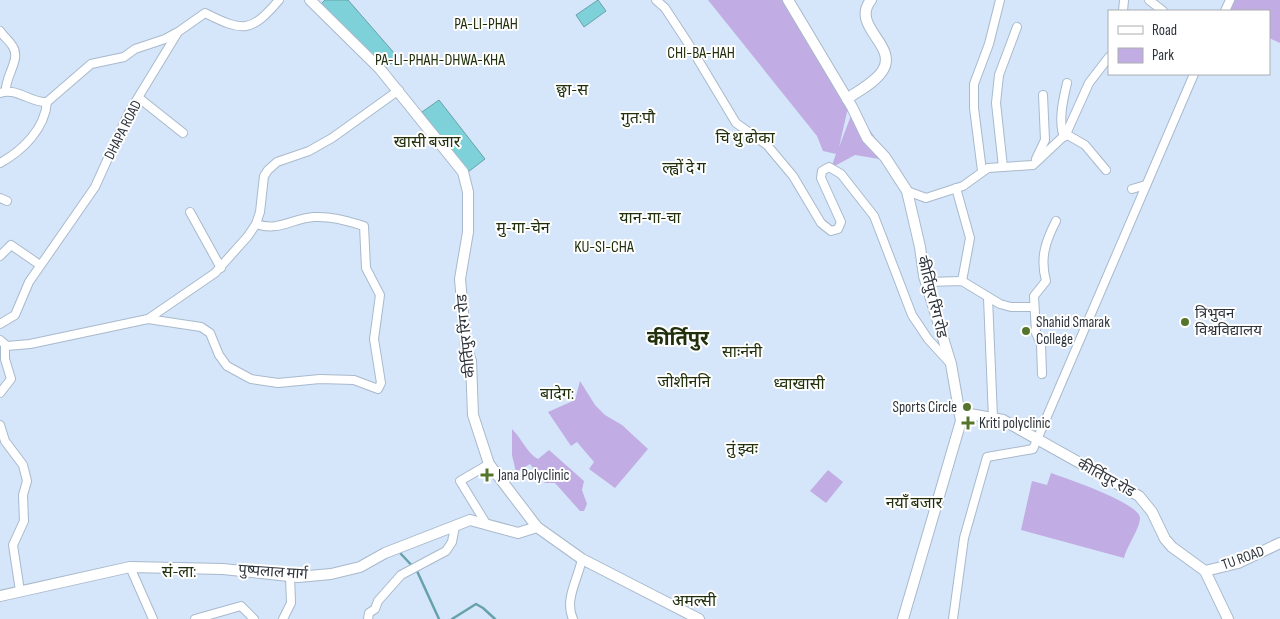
<svg xmlns="http://www.w3.org/2000/svg" width="1280" height="619" font-family="'Sofia Sans Condensed','Noto Sans Devanagari',sans-serif">
<rect width="100%" height="100%" fill="#d5e6fa"/>
<g fill="#c1ade3">
<path d="M708,0H793L854,106L847,112L839,147L852,113L856,110L891,161L855,155L831,168L836,154L823,151L817,136Z"/>
<path d="M1232,0H1280V43L1269,38V11H1227Z"/>
<path d="M580,381L595,405L605,415L622,425L648,449L615,488L589,469L594,462L577,442L571,446L548,412L575,400Z"/>
<path d="M512,429C522,439 527,453 538,459L549,450L584,481L582,490L587,504L584,511H580L555,483H545L530,464L516,472L512,455Z"/>
<path d="M828,470L843,482L826,503L810,491Z"/>
<path d="M1051,473C1065,478 1140,503 1140,518C1140,528 1127,546 1124,558L1021,530L1032,481L1047,485Z"/>
</g>
<g fill="#7ed1d8" stroke="#66a2a9">
<path d="M325,0H348L395,54L396,60L385,68L321,4Z"/>
<path d="M598,0L606,11L584,27L576,15Z"/>
<path d="M439,100L485,159L468,172L422,112Z"/>
</g>
<g fill="none" stroke-linecap="round" stroke-linejoin="round">
<g stroke="#66a2a9" stroke-width="2.5">
<path d="M401,554L417,571L439,619"/>
<path d="M452,619L476,604L483,608L495,619"/>
</g>
<defs>
<g id="minor">
<path d="M656,0L665,8L688,43L736,123L767,145L793,176L821,223L831,231L838,229L841,222L821,178L822,171L829,167L841,174L874,216L912,315L928,339L949,362"/>
<path d="M1149,0L1163,11"/>
<path d="M1123,11L1124,0"/>
<path d="M1225,11L1230,0"/>
<path d="M0,31C4,37 10,41 13,47C21,59 5,77 6,90"/>
<path d="M0,93C17,87 30,103 47,102L91,64L124,57L135,49L165,39L176,33"/>
<path d="M139,98L183,133"/>
<path d="M1066,134L1085,145L1106,170"/>
<path d="M1064,137C1058,121 1063,100 1067,83"/>
<path d="M1036,159L1045,140L1043,95"/>
<path d="M0,163C22,151 45,129 47,102"/>
<path d="M1003,167L996,103L999,75L1017,27"/>
<path d="M982,171L974,108V84L989,44L1000,0"/>
<path d="M956,188L970,238L962,281"/>
<path d="M1132,189L1146,185"/>
<path d="M907,191L926,198L963,186L988,168L1033,165L1066,134L1089,83L1109,57"/>
<path d="M0,198L7,201"/>
<path d="M190,212L221,268"/>
<path d="M0,256L11,245L40,265"/>
<path d="M927,282L962,281L1000,304L1011,307H1033"/>
<path d="M988,298L993,418"/>
<path d="M148,319L201,327L210,333L219,355L227,366L251,379L278,383L320,379L354,380L378,389L381,383L374,339L380,295L366,268L364,226C347,221 332,216 314,217C293,218 279,232 256,224"/>
<path d="M0,324L15,315L29,282L95,187L128,114L178,32L205,13C243,32 251,33 279,0"/>
<path d="M0,340L7,346L30,344L148,319L215,273L248,236L256,224L260,212L264,176L268,170L277,162L309,151L332,138L399,90"/>
<path d="M1042,374L1041,344L1036,333L1034,296L1046,281C1040,259 1045,242 1056,221"/>
<path d="M0,393L11,379L5,359V345"/>
<path d="M0,425L5,441L23,465L27,481L23,495L24,521L13,545L20,591"/>
<path d="M487,525L460,481L489,464"/>
<path d="M130,567L153,619"/>
<path d="M195,619L241,606L254,619"/>
<path d="M283,619L291,603L290,576"/>
<path d="M368,619L369,613L375,609L378,601L401,575L446,551L452,542L455,526"/>
<path d="M573,619C564,600 578,579 582,559"/>
<path d="M953,619L964,538L987,457L1033,449L1194,74"/>
</g>
<g id="tertiary">
<path d="M310,0L380,69L463,172L468,192V232L460,279L466,347L471,361L473,415L489,464L537,527L582,559L699,619"/>
<path d="M788,0L852,107L867,138L885,157L907,191L920,247L924,276L951,364L961,421L903,619"/>
<path d="M847,99C858,91 876,82 883,70C898,45 850,26 871,0"/>
<path d="M959,412L1003,420L1139,496L1152,512L1165,539L1172,547L1205,571L1228,619"/>
<path d="M1205,571L1238,563L1280,543"/>
<path d="M0,596L130,567L223,569L298,577L331,574L360,567L385,553L470,520L518,533L537,527"/>
</g>
</defs>
<use href="#minor" stroke="#a9b9cc" stroke-width="10"/>
<use href="#tertiary" stroke="#a9b9cc" stroke-width="12"/>
<use href="#minor" stroke="#fff" stroke-width="8"/>
<use href="#tertiary" stroke="#fff" stroke-width="10"/>
</g>
<g fill="#55752c" stroke="#fff" stroke-width="2">
<circle cx="1185" cy="322" r="5"/>
<circle cx="1026" cy="331" r="5"/>
<circle cx="967" cy="407" r="5"/>
<path d="M965.5 415.5h5v5h5v5h-5v5h-5v-5h-5v-5h5z"/>
<path d="M484.5 467.5h5v5h5v5h-5v5h-5v-5h-5v-5h5z"/>
</g>
<g text-anchor="middle" dominant-baseline="central" stroke-width="4" stroke-linejoin="round" paint-order="stroke">
<g font-size="15" fill="#2e343c" stroke="#fff">
<text transform="translate(123 130) rotate(-63)">DHAPA ROAD</text>
<text transform="translate(932 297) rotate(76)">कीर्तिपुर रिंग रोड</text>
<text transform="translate(466 336) rotate(-96)">कीर्तिपुर रिंग रोड</text>
<text transform="translate(1106 478) rotate(29)">कीर्तिपुर रोड</text>
<text transform="translate(1243 558) rotate(-20)">TU ROAD</text>
<text transform="translate(273 572) rotate(4)">पुष्पलाल मार्ग</text>
</g>
<g font-size="15" fill="#2e343c" stroke="#fff" text-anchor="start">
<text x="1195" y="313">त्रिभुवन<tspan x="1195" dy="17">विश्वविद्यालय</tspan></text>
<text x="1036" y="322">Shahid Smarak<tspan x="1036" dy="17">College</tspan></text>
<text x="957" y="407" text-anchor="end">Sports Circle</text>
<text x="979" y="423">Kriti polyclinic</text>
<text x="498" y="475">Jana Polyclinic</text>
</g>
<g font-size="16" fill="#202f0c" stroke="#fff">
<text x="486" y="24">PA-LI-PHAH</text>
<text x="701" y="53">CHI-BA-HAH</text>
<text x="440" y="60">PA-LI-PHAH-DHWA-KHA</text>
<text x="572" y="90">छ्वा-स</text>
<text x="638" y="118">गुत:पौ</text>
<text x="745" y="138">चि थु ढोका</text>
<text x="427" y="142">खासी बजार</text>
<text x="684" y="168">ल्ह्वों दे ग</text>
<text x="650" y="218">यान-गा-चा</text>
<text x="523" y="228">मु-गा-चेन</text>
<text x="604" y="247">KU-SI-CHA</text>
<text x="742" y="352">साःनंनी</text>
<text x="684" y="382">जोशीननि</text>
<text x="799" y="384">ध्वाखासी</text>
<text x="557" y="394">बादेग:</text>
<text x="742" y="449">तुं झ्वः</text>
<text x="914" y="503">नयाँ बजार</text>
<text x="179" y="572">सं-ला:</text>
<text x="694" y="601">अमल्सी</text>
</g>
<g font-size="20" font-weight="bold" fill="#202f0c" stroke="#fff">
<text x="678" y="339">कीर्तिपुर</text>
</g>
</g>
<rect x="1108" y="10" width="162" height="65" fill="#ffffff" stroke="#abaeb1"/>
<rect x="1118" y="26" width="25" height="8" fill="#ffffff" stroke="#abaeb1"/>
<text x="1152" y="35" font-size="15" fill="#2e343c">Road</text>
<rect x="1118" y="48" width="25" height="15" fill="#c1ade3" stroke="#abaeb1"/>
<text x="1152" y="60" font-size="15" fill="#2e343c">Park</text>
</svg>
